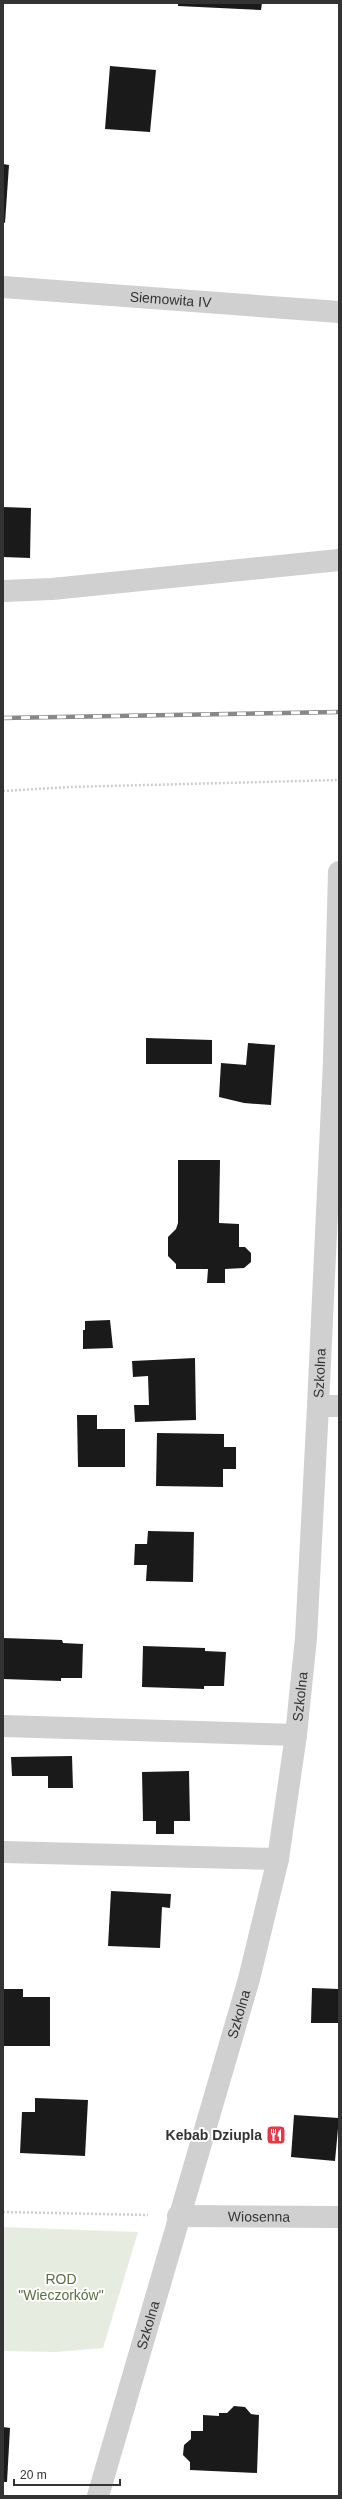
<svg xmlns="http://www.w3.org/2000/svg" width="342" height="2499" font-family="Arial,sans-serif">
<rect width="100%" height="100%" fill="#fff"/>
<path fill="#e6ecdf" d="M3,2227L138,2232L103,2348L56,2352L3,2351Z"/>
<g fill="#1a1a1a">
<path d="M178,3H262L261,10L178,6Z"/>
<path d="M110,66L156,70L150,132L105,129Z"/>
<path d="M3,164L9,165L5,223L3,222Z"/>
<path d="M3,507L31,508L30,558L3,557Z"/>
<path d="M146,1038L212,1040V1064H146Z"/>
<path d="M248,1043L275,1045L271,1105L244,1103L219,1097L221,1063L246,1065Z"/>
<path d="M178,1160H220L219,1223L239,1224V1247H245L251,1253V1262L244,1268L225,1269V1283H207L208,1269H176V1264L168,1256V1237L176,1229L178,1223Z"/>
<path d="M110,1320L113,1348L83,1349V1330H85V1321Z"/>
<path d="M195,1358L196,1420L135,1422L134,1405H149L148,1376L133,1377L132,1361Z"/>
<path d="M77,1415H97V1429H125V1467H78Z"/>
<path d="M157,1433L224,1434V1447H236V1469H223V1487L156,1486Z"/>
<path d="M148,1531L194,1532L193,1582L146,1581L147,1565H134L135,1544H147Z"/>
<path d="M3,1638L62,1640L63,1643L83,1644L82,1678H61V1681L3,1679Z"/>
<path d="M143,1646L205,1648V1651L226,1652L224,1686H204V1689L142,1687Z"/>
<path d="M72,1756L73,1788H48V1776H12L11,1757Z"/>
<path d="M189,1771L190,1821H174V1834H156V1821H143L142,1772Z"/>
<path d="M111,1891L171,1894L170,1908L162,1907L160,1948L108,1946Z"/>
<path d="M312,1988L339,1989V2023H311Z"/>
<path d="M3,1989H23V1997H50V2046H3Z"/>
<path d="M35,2098L88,2100L85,2156L20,2153L22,2112H35Z"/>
<path d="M294,2115L339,2118L335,2161L291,2157Z"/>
<path d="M234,2406L245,2407L251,2414L259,2415L257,2473L190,2470V2462L183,2455L184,2445L191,2439V2431H203V2415L219,2416V2413H227Z"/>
<path d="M3,2427L10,2428L7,2482H3Z"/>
</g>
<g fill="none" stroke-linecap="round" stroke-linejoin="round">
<g stroke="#cdcdcd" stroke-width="2.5" stroke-dasharray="2 2" stroke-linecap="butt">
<path d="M3,791L70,787L339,780"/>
<path d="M3,2212L148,2215"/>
</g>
<g stroke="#d0d0d0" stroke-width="22">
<path id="s1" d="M3,287L339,312"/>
<path d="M3,591L52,589L339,560"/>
<path d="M318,1406H339"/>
<path d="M3,1726L296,1735"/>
<path d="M3,1852L278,1859"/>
<path id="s2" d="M178,2216L339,2217"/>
<path id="s3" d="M98,2496L249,1979L278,1859L296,1735L306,1638L318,1406L334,1061L339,872"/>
</g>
<defs>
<path id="rail" d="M3,718L339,712"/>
</defs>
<use href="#rail" stroke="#888" stroke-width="4.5"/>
<use href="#rail" stroke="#fff" stroke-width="3" stroke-dasharray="9" stroke-linecap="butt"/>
</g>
<defs>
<symbol id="restaurant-square" viewBox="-11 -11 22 22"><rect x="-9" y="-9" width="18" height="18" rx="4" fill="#e63946" stroke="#fff"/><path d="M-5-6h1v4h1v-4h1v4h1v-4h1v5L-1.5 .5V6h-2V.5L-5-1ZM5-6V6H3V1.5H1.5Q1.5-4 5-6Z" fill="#fff"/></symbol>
</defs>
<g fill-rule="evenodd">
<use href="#restaurant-square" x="265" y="2124" width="22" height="22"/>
</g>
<g text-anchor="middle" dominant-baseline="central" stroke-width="4" stroke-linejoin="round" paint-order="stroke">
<g font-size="14" fill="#333" stroke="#fff">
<text stroke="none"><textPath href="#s1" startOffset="168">Siemowita IV</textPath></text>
<text stroke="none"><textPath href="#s3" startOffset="1150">Szkolna</textPath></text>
<text stroke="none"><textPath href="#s3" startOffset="826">Szkolna</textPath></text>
<text stroke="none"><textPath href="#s3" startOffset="502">Szkolna</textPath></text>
<text stroke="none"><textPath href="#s2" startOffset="81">Wiosenna</textPath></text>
<text stroke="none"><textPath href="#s3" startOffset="178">Szkolna</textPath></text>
</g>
<g font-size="14" font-weight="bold" fill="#333" stroke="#fff" text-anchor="end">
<text x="262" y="2135">Kebab Dziupla</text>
</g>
<g font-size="14" fill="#56703f" stroke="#fff">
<text x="61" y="2279">ROD<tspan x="61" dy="16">"Wieczorków"</tspan></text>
</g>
</g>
<rect width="342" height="2499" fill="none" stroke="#333333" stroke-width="8"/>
<path d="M14 2479v6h106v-6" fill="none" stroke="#333333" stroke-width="2"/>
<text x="20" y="2479" font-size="12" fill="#333333" stroke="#ffffff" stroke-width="3" paint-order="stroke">20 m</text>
</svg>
